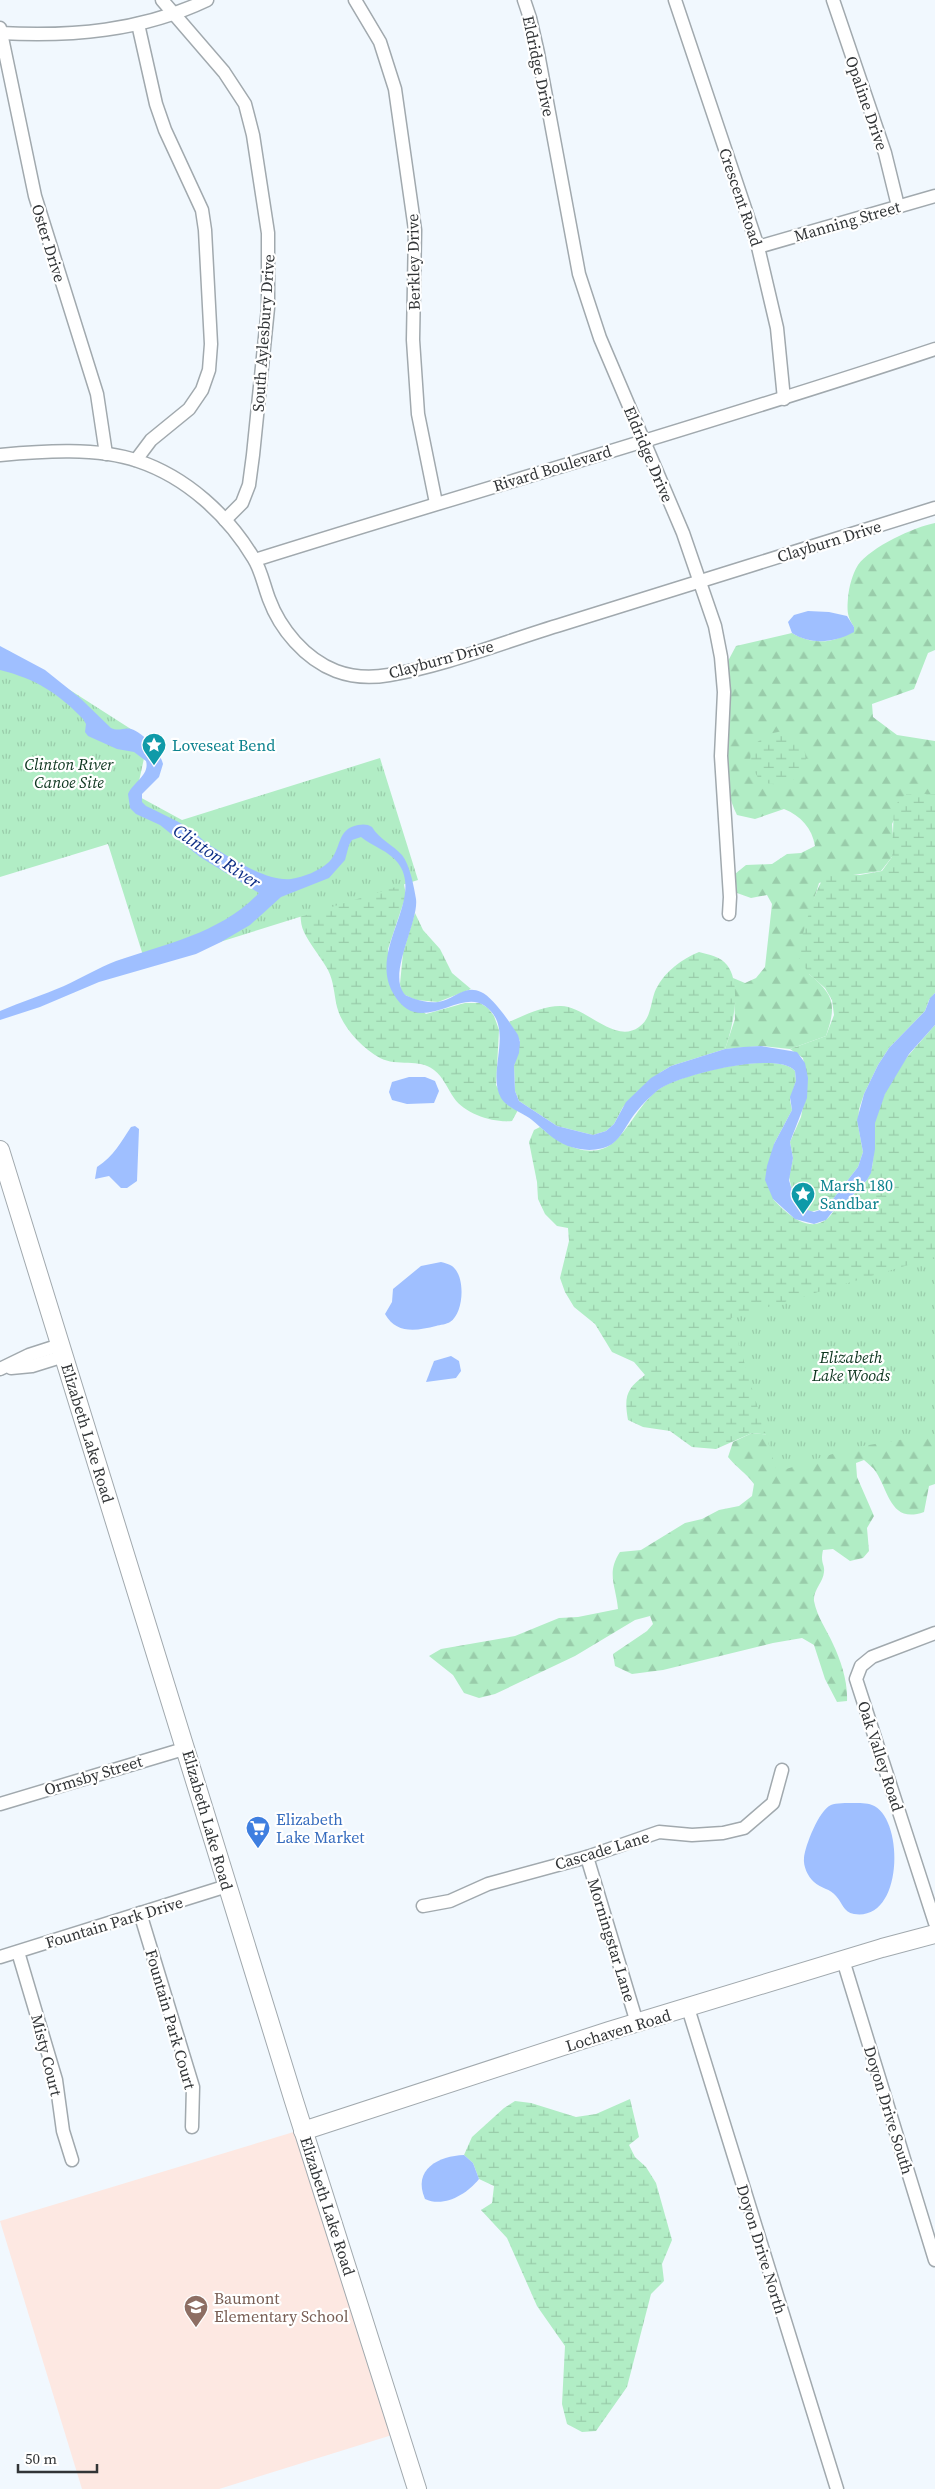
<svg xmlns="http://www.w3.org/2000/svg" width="935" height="2489" font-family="'Source Serif 4',serif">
<defs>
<pattern id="forest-firs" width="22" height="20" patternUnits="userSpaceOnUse" patternTransform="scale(1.25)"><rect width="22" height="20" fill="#b1edc5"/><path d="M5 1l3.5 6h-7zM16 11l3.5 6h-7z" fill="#9ca"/></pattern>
<pattern id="wetland-marsh" width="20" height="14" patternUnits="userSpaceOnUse" patternTransform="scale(1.25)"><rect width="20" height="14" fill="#b1edc5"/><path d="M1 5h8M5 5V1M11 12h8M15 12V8" fill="none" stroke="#9ca"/></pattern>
<pattern id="park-tufts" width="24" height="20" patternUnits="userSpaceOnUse" patternTransform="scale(1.25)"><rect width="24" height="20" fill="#b1edc5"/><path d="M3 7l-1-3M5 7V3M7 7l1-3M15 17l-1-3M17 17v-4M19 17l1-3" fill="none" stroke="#9ca"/></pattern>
</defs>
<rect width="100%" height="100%" fill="#f1f8fe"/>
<path fill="#fde8e2" d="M297,2131L392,2435L219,2489H82L0,2221Z"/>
<g fill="url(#forest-firs)">
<path d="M935,523V650L928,653L914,689L872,704L873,717L897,735L935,741V794H906L892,824L894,847L892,857L881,871L846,876L819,883L809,917V974C834,995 837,1004 826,1036L790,1049L761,1046L725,1049L735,1019L733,978L745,983L756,978L765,967L772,904L767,895L751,898L737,893L735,874L746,865L772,864L787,854L801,853L815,846C812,828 801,816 784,809L755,819L737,815C715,772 729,709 728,661L736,646L792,633C812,645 838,645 854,627C847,616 847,611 848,598C849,587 852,575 858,565C871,547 914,527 935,523Z"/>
<path d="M935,1420V1484L929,1486L924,1512C891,1524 889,1492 876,1472C873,1467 868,1464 864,1460L856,1463L857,1477L874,1516L867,1528L869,1551L863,1558L850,1561L833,1549L823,1550C820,1564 825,1564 824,1572C823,1583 813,1590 814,1601C817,1617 827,1630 833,1644C841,1661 848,1682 847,1701L837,1702L825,1679L814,1645L802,1638L773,1643L663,1670L632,1674L615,1666L613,1654L647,1631L653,1624L650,1616L635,1620L575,1656L495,1694L479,1698L464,1693L453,1675L429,1656L441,1649L515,1636L559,1618L578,1617L618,1609C616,1586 606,1573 620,1552L641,1550L685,1523L702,1519L719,1510L739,1506L752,1496L754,1484C746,1473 736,1467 728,1457L733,1442L752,1433L789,1437Z"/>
</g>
<g fill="url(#wetland-marsh)">
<path d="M783,731C802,742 807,747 806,770C790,784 781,788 760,781L750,764L751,747L768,734Z"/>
<path d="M906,794H935V993L929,1000L925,1011L889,1048L878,1065L864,1094L859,1109L858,1125L863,1152L858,1167L826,1208L810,1212L804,1209L793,1194L789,1177L793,1158L790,1142L801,1117L807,1085L803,1058L790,1049L826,1036L834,1015L832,1000L825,988L809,974L798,956C801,937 815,888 826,874L860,875L882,871L892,857L894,806Z"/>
<path d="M402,874L406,895L388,949V980L426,1014L465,1003H480L488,1008L494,1016L499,1030L496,1085L506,1103L518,1110L512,1121C493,1123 465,1114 454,1098C447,1088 444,1078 434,1070C420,1058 397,1067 380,1058C362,1048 342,1027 337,1007C334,994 334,982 328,970C321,957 310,945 304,932C299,922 301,908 300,898Z"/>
<path d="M415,913L423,930L440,949L452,973L471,989L438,1002L416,1000L405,995L401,991L400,984L403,953Z"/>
<path d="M699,952C709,955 720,956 727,965C742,984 733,1028 725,1049L671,1066L661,1072L623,1107L614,1124L606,1131L593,1135L557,1126L519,1101L515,1091L514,1066L520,1041L509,1022C525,1015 543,1006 560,1006C585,1005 614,1045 639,1027C652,1018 650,1002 656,989C665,971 682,959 699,952Z"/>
<path d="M935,1025V1420L789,1437L752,1433L716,1449L692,1447L670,1431L643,1427L628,1420C624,1397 626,1389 645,1375L634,1362L612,1352L595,1324L574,1307L565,1292L560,1278L569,1241L568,1228L557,1226L545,1214L538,1199L537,1182L529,1142L534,1130L540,1127C559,1143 592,1163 615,1141C632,1125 640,1103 659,1089C680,1074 778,1050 795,1071L796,1081L790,1100L792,1110L774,1144L773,1199C786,1213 809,1235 828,1218C833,1214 835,1207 840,1204C853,1196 867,1185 871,1171C875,1157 873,1143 873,1129C874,1117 881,1103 885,1093C896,1066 917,1046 935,1025Z"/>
<path d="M630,2099L639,2137L629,2145L635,2157L646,2167L656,2183L672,2240L662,2264L664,2281L651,2294L627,2387L596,2431L582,2432L567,2424L562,2404L565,2346L537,2306L507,2238L481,2210L492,2203L494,2186L479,2179L473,2163L464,2155L472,2137L504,2108L515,2101L531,2103L576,2117L596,2114Z"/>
</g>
<g fill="url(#park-tufts)">
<path d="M0,648L9,651L148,740L136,795L182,820L380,758L418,880L146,965L108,844L0,877Z"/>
<path d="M935,1257V1434L851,1448L777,1472L731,1318Z"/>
</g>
<g fill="#9fbfff">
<path d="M808,611L829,612L847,616L854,627V632C834,643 811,645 792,633L788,622L794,615Z"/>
<path d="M0,646L45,670L80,698L111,728C119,732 124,727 131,729C143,732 161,753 163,764L159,777L142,794V802L146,806C160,813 174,819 187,827C196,832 202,841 211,846C231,858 267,882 291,879C304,877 319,871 329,862C342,849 336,829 358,825C363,824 368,824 372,827C379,839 393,845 402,855C410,865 414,887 416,899C419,921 389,972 403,992C405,996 408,996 412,998C420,1001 430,1003 438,1002C454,1000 464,984 481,992C493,997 511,1024 518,1035L520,1042L519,1053L514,1066L515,1091L519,1101L557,1126L593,1135L606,1131L614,1124L626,1102L651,1078L671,1066L725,1049L743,1047L761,1046L797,1052L805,1063L808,1078L807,1098L790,1142L793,1158L789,1180L793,1194L801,1206L804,1209L814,1212L826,1208L858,1167L863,1152L857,1120L864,1094L878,1065L889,1048L925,1011L930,998L935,993V1025L909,1054L885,1094L875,1123V1149L871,1173L867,1180L851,1197L837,1206L826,1220L814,1224L795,1219L773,1199L765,1180L767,1166L774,1144L792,1110L790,1097L796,1081L795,1071C778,1050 678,1075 658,1090C651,1096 643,1103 637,1111C628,1121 623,1136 612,1144C599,1152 582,1151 568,1146C554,1141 543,1129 532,1120C523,1113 507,1108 501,1098C486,1071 516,1028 485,1006C459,987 419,1040 393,993C368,949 425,899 398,863C389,851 372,846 361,837L352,840L349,845L345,860L329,878L281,897L250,925L221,942L196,954L99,982L40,1007L0,1020V1011C21,1002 43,995 64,986C81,978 98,968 116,961C166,944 221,933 259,893L200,857L160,825L136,814L130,808L128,794C133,782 150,775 146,761L134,752L117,749L88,736L85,732L86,724L83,719C58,693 36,679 0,670Z"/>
<path d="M409,1077H425L435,1081L439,1091L434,1103L407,1104L392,1100L389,1092L392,1082Z"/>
<path d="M135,1126L139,1129L137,1181L127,1188H121L109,1176L95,1179L97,1167C114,1156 121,1142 131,1127Z"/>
<path d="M441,1262C445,1263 449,1264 452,1266C466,1276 464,1313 450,1322C447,1324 440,1325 436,1326C416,1331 396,1334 385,1314L392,1302L393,1289L421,1266Z"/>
<path d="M451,1356L459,1361L461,1371L456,1378L426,1382L434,1361Z"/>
<path d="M853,1803C859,1803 867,1803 872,1805C904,1816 905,1922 854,1914C843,1912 842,1902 836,1896C831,1889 820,1888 814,1882C808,1877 803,1866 804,1858C805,1846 819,1810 831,1805C836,1803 847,1803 853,1803Z"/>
<path d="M464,2155L473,2163L479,2179C467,2194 444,2208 425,2199C412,2169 439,2156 464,2155Z"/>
</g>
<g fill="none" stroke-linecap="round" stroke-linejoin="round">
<defs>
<g id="street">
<path d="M162,0L224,72L245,104L253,135L268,233V308L253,455L249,485L242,503L225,520"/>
<path d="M355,0L380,42L395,89L415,230L413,340L418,414L436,503"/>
<path d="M524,0L530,18L538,53L579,274L600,338L683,533L715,626L721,657L724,692L721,756L730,897L729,914"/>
<path d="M675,0L758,247L777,328L784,399"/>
<path d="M833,0L885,153L898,206"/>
<path d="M0,28L35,196L97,394L106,454"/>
<path d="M0,33C71,37 142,31 207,0"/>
<path d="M758,247L935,196"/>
<path d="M0,455C42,451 98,447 138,461C186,477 228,515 254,559C261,570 264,586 269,599C280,629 305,659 336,671C352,677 372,678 389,675C448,665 506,641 563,624C687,586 811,546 935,508"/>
<path d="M136,460L151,440L189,409L202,390L209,370L211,344L205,230L202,210L165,130L156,104L138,24"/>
<path d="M255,560C481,489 710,424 935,349"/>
<path d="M11,1368L32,1366L64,1356"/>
<path d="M0,1369L29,1355L60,1345"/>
<path d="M935,1633L872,1657L861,1666L856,1679L935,1923"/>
<path d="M0,1804L187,1748"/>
<path d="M587,1857L637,2023"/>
<path d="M423,1906L450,1901L488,1884L587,1857L659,1832L692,1835L723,1833L744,1828L773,1803L782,1770"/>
<path d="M140,1913L193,2087L192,2127"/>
<path d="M18,1952L56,2080L63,2131L72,2160"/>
<path d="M0,1957L227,1886"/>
<path d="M843,1960L935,2260"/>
<path d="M688,2008L837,2489"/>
</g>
<g id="secondary">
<path d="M0,1150L294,2101L417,2489"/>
<path d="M303,2131L609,2031L882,1948L935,1934"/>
</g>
</defs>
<use href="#street" stroke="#a1a9ae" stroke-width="15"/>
<use href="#secondary" stroke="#a1a9ae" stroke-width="20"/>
<use href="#street" stroke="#fff" stroke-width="12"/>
<use href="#secondary" stroke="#fff" stroke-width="18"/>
</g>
<defs>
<symbol id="sight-pin" viewBox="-11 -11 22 30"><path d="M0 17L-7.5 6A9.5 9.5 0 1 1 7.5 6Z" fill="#0f9aa8" stroke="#fff"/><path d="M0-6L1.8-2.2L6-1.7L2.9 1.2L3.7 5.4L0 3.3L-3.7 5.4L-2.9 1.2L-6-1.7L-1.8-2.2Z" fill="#fff"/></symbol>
<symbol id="supermarket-pin" viewBox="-11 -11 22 30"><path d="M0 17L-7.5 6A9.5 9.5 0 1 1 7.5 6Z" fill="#3f7fe0" stroke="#fff"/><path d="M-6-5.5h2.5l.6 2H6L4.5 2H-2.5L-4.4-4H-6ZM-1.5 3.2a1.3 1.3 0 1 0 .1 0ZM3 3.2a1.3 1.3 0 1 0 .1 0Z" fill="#fff"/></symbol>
<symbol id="school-pin" viewBox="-11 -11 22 30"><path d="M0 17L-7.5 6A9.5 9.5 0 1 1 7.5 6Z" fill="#8d6e63" stroke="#fff"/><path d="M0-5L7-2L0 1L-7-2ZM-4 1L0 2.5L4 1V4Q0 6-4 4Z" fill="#fff"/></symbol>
</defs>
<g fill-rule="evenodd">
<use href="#sight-pin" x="140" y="731" width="28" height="38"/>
<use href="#sight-pin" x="789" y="1180" width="28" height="38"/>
<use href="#supermarket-pin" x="244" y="1814" width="28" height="38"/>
<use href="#school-pin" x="182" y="2293" width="28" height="38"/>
</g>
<g text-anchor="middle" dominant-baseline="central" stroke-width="4.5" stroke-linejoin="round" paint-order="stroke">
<g font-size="16" fill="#323537" stroke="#fff">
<text transform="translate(539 66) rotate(78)">Eldridge Drive</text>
<text transform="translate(867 103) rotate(71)">Opaline Drive</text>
<text transform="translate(741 197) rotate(71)">Crescent Road</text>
<text transform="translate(847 221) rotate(-16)">Manning Street</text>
<text transform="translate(49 243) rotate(73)">Oster Drive</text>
<text transform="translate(413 262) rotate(-91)">Berkley Drive</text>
<text transform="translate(263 333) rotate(-86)">South Aylesbury Drive</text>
<text transform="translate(649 454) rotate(67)">Eldridge Drive</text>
<text transform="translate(552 468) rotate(-17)">Rivard Boulevard</text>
<text transform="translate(829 541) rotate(-17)">Clayburn Drive</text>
<text transform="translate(441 659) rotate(-15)">Clayburn Drive</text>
<text transform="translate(88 1433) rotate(73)">Elizabeth Lake Road</text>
<text transform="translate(881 1756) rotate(72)">Oak Valley Road</text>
<text transform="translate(93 1775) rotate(-17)">Ormsby Street</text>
<text transform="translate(208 1820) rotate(74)">Elizabeth Lake Road</text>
<text transform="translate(602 1850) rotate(-17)">Cascade Lane</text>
<text transform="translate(114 1922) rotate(-17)">Fountain Park Drive</text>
<text transform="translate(612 1940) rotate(73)">Morningstar Lane</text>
<text transform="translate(171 2019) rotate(74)">Fountain Park Court</text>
<text transform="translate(618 2030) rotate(-17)">Lochaven Road</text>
<text transform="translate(47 2055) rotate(76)">Misty Court</text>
<text transform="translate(889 2110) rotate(73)">Doyon Drive South</text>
<text transform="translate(328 2206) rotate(72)">Elizabeth Lake Road</text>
<text transform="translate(762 2249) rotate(73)">Doyon Drive North</text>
</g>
<g font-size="16" fill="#0d838f" stroke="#fff" text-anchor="start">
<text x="172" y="745">Loveseat Bend</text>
<text x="820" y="1185">Marsh 180<tspan x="820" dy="18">Sandbar</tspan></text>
</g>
<g font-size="16" font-style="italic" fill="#0a331c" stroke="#fff">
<text x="69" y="764">Clinton River<tspan x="69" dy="18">Canoe Site</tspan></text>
<text x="851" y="1357">Elizabeth<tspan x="851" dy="18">Lake Woods</tspan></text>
</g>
<g font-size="16" fill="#366cbe" stroke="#fff" text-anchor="start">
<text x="276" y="1819">Elizabeth<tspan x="276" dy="18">Lake Market</tspan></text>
</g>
<g font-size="16" fill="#785e54" stroke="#fff" text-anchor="start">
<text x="214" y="2298">Baumont<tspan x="214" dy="18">Elementary School</tspan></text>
</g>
<g font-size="18" font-style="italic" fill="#0d2e86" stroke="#fff">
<text transform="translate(217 856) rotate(34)">Clinton River</text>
</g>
</g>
<path d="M18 2464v8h79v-8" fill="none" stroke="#323537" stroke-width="2.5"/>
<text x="25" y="2464" font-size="15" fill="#323537" stroke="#ffffff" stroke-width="4" paint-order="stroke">50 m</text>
</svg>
